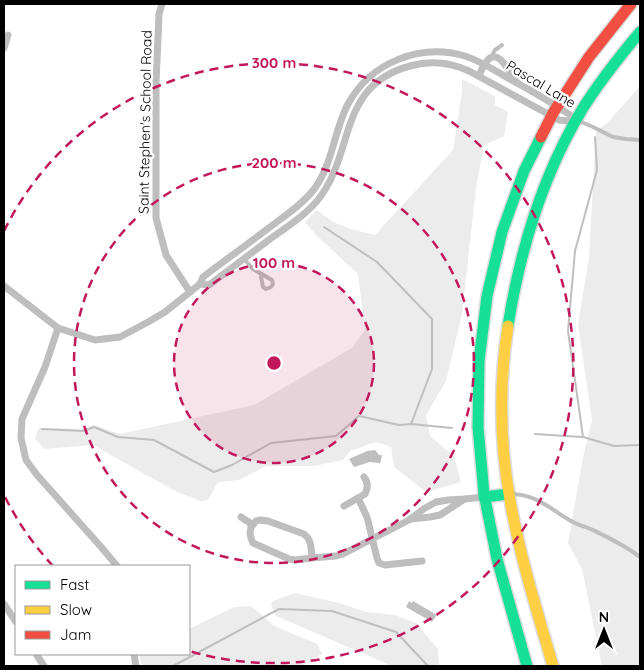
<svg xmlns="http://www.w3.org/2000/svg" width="644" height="670" font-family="Quicksand,sans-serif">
<rect width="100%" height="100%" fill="#fff"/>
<g fill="#ececec">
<path d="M462,79L495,96V105L508,112L504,136L484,145L476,188L462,314L446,381L426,415L430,436L454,456L461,482L426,492L394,467L391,447L376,442L350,451L343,460L314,466H266L239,480L218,482L208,500L200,501L177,492L93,445L44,449L35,438L39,428L83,429L94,425L120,434L254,405L352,348L365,330L358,274L316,235L305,222L317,210L333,222L351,229L375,235L453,150L462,91Z"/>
<path d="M640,86V666H602L582,569L568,543L583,457L592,420L578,325L589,257L596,132L611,119Z"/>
<path d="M295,593L339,603L366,612L395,615L416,623L438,649L439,666H392L276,616L271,605L273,601Z"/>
<path d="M251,606L274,626L317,644L322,654L302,666H142L139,654H189V629L234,607Z"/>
</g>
<g fill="#bfbfbf">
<path d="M375,450L379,455H382L380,464L379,463L370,462L354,467L349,459L367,451Z"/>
<path d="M409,601L412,603L413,601L437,615L432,622L406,607Z"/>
</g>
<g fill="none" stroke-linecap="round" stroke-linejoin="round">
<g stroke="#bfbfbf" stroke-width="2">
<path d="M595,137L597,170L575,251L568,331L583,437L614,446L640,445"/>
<path d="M324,227L377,262L432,319V369L411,424"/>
<path d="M42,429L83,431L94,427L118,437L154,440L214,472L232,465L271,443L336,436L359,416L399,425L411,424L452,428"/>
<path d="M535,434L582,437"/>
<path d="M173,666L279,609L332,611L396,632L428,666"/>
</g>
<defs>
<g id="fast">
<path d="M508,326C520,250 543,174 583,108C600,81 620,56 640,32"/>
<path d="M484,497L509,494"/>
<path d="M527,666L497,559L484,494L478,427L479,361L487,296L502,232L524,171L541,137"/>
</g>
<path id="slow" d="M508,326C499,383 500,444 510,500C520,557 537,611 553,666"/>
<path id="jam" d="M541,137L553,113L589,57L631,4"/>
</defs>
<use href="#fast" stroke="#dbdbdb" stroke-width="14"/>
<use href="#slow" stroke="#dbdbdb" stroke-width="14"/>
<use href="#jam" stroke="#dbdbdb" stroke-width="14"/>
<g stroke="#bebebe" stroke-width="4">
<path d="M491,57L495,50L502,45"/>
<path d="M579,121L593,127L613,137L626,139L640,140"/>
<path d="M244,259L253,269L272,280L273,284L271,287L266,289L263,287L261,277L262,274"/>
<path d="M512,494C538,495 550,509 571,521C578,525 586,527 593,530C609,538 626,546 640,557"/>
</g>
<g stroke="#bebebe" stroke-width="7">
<path d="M162,4L159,14L156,83V218L166,255L190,292"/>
<path d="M4,48L8,35"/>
<path d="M479,76C481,71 483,65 487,61C498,46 510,74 516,81"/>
<path d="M200,284L209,285C229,270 250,254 270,239C287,227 304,216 317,201C356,154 336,86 410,66C431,60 450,62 469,71L559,120L568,121L577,120"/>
<path d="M4,286L58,328L95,340L120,337L148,322L165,312L200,284L203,277C224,261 245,246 266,230C283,217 302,205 315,188C333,163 334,130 348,104C371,62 420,43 465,56C484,62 501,75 519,84C538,95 558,106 577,120"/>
<path d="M58,328L45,367L22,419L21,438L26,460L37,475L102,548L117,566"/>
<path d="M358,498L367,517L377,558L379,563L385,565L422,561"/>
<path d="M344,506L365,494C368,488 368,482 364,477"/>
<path d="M241,517L253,525"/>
<path d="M411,519L430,517L440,515L463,500"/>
<path d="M312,558C311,549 312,540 304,534L268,521L260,520L256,521L251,527L250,533L251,538L253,543L289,559L295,560L312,558L336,556L343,554L409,520L425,508L436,502L448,500L464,499L484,497"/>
<path d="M4,604L16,622"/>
<path d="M36,654L44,666"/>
<path d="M134,654L136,666"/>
</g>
<use href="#fast" stroke="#16e098" stroke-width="11"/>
<use href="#slow" stroke="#ffcf43" stroke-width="11"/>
<use href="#jam" stroke="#f24e42" stroke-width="11"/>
</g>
<circle cx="274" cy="363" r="100" fill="#c2185b" fill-opacity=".12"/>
<g fill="none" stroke="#c2185b" stroke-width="2.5" stroke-dasharray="9 6">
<circle cx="274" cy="363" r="100"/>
<circle cx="274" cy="363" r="200"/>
<path d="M53 566A300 300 0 0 1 4 495M4 231A300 300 0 1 1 189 651"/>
</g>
<g text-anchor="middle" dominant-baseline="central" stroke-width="4.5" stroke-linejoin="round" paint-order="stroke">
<g font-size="14" fill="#000" stroke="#fff">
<text transform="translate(541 84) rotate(31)">Pascal Lane</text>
<text transform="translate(145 122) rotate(-89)">Saint Stephen's School Road</text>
</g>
</g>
<circle cx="274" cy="363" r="8" fill="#c2185b" stroke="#fff" stroke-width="2.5"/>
<g font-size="15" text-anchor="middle" font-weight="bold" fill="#c2185b" stroke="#fff" stroke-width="4.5" stroke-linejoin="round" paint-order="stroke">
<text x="274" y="68">300 m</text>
<text x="274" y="168">200 m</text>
<text x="274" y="268">100 m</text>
</g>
<rect width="644" height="670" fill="none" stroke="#000000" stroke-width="10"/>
<rect x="15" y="565" width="175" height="90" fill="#ffffff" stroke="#999999"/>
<rect x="25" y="581" width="25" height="8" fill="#16e098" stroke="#999999"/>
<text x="60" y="590" font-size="15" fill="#000000">Fast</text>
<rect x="25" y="606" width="25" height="8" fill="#ffcf43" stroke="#999999"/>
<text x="60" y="615" font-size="15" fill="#000000">Slow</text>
<rect x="25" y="631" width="25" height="8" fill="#f24e42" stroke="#999999"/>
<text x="60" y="640" font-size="15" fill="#000000">Jam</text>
<g transform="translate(604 630)" stroke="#ffffff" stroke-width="4" paint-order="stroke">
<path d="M0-4L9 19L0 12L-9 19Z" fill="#000000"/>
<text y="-8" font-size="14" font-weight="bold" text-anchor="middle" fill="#000000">N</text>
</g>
</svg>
